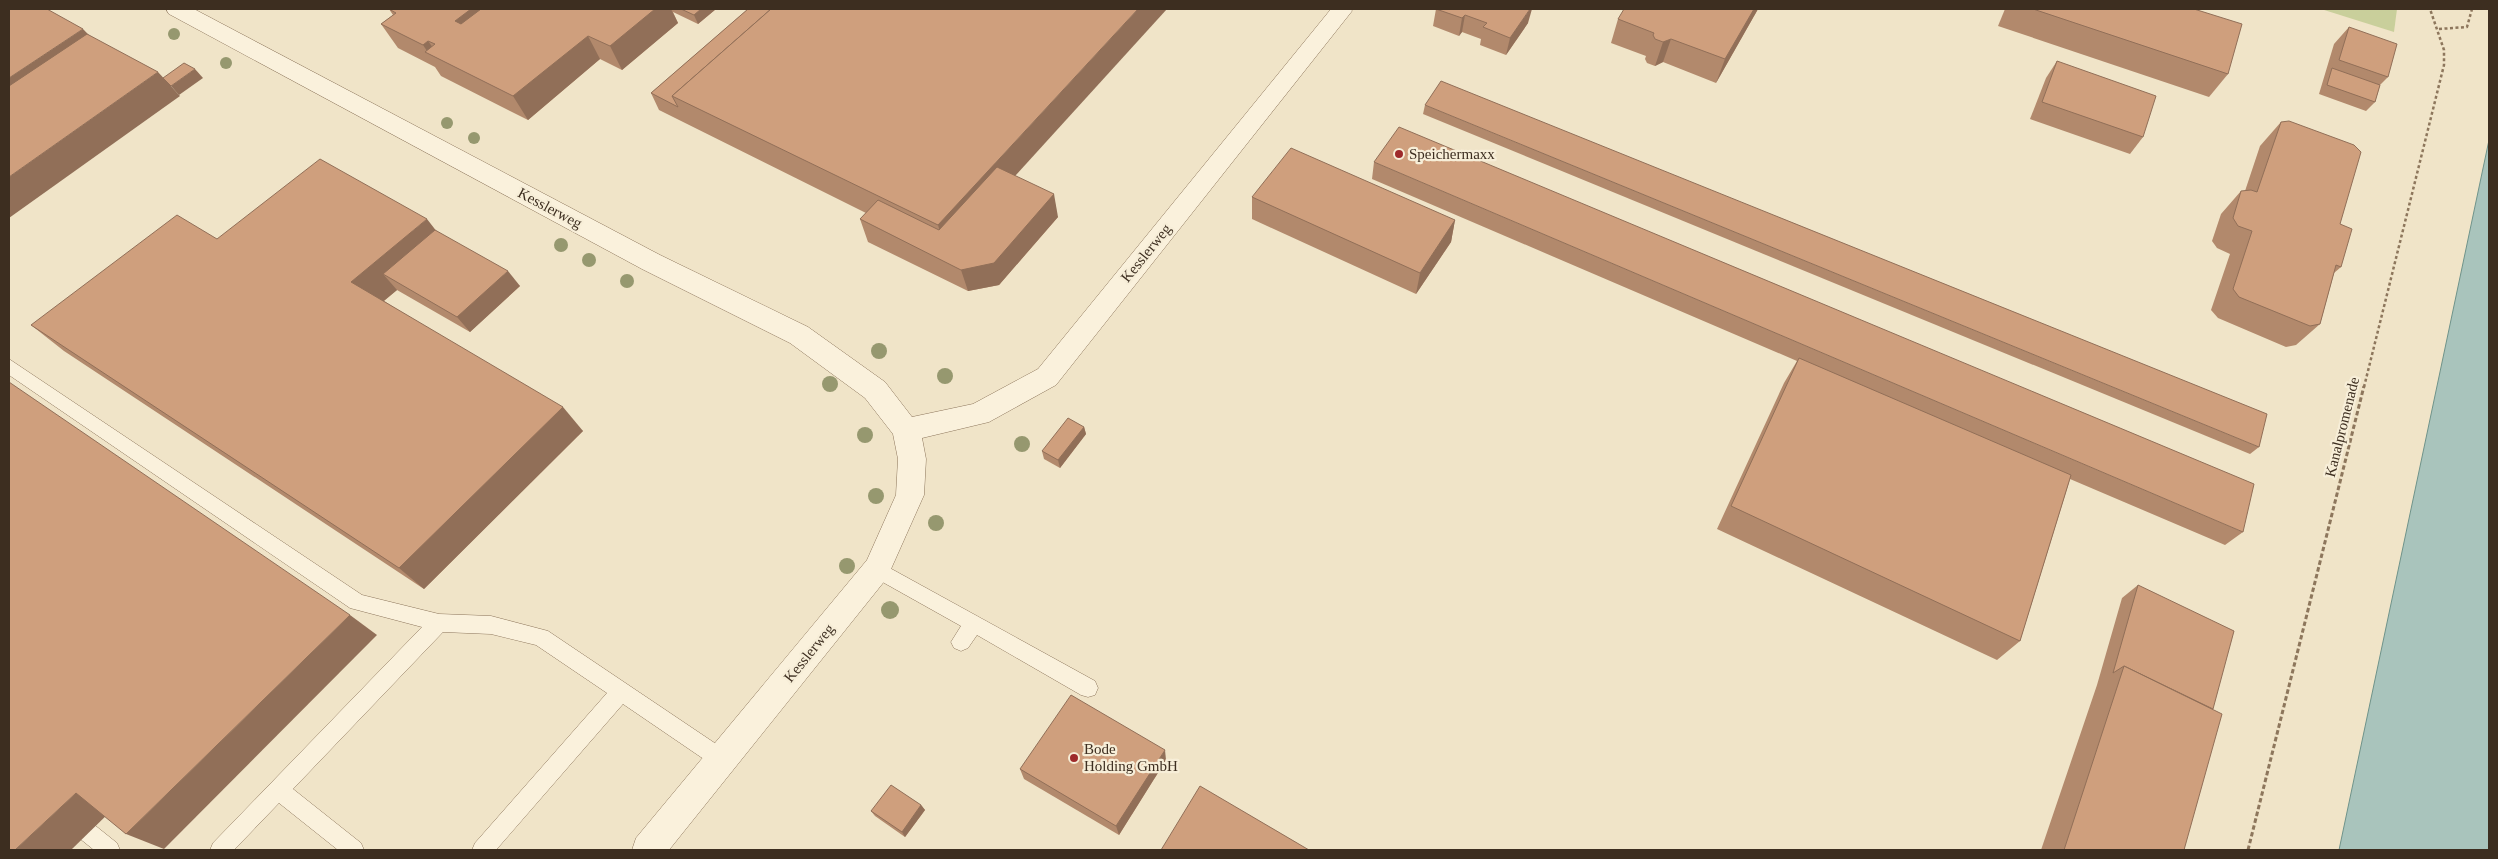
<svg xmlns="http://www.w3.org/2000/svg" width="2498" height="859" font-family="Georgia,serif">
<rect width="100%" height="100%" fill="#f0e4c8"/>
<path fill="#c9cf9b" d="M2321,9H2397L2394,32Z"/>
<path fill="#a9c4bc" stroke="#6f938a" d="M2489,140V850H2339Z"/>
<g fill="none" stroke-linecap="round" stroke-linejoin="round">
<defs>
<g id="lane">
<path d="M9,359L362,595L439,614L491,616L548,631L728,752L731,759L728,766L721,769L714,766L623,704L496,850H472L475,843L607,693L536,645L491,634L443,632L293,789L361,843L364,850H338L279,803L234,850H210L213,843L422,627L350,608L9,375Z"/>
<path d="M877,561L1095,681L1098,688L1095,695L1088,697L1081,695L977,635L968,648L961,651L954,648L951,642L961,626L870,575L868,569L870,563Z"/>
<path d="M70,808L77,811L117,843L120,850H94L63,825L60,818L63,811Z"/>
</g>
<path id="street" d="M166,9H194L660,255L808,327L885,382L912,417L973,404L1038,369L1331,9H1351L1352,11L1056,385L989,422L922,438L926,459L924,495L887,578L669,850H632L636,838L867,560L896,495L898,459L893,434L865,398L790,343L642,269L169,14Z"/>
</defs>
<use href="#lane" stroke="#8d765c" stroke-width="1"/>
<use href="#street" stroke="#8d765c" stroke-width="1"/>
<g stroke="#8d765c" stroke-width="2.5" stroke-dasharray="3 2.5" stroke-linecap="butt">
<path d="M2439,29L2467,27L2472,9"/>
<path d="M2364,387L2444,65V50L2430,9"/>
</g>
<path stroke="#8d765c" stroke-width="3" stroke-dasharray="4.5 2.5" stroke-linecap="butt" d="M2248,850L2364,386"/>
<use href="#lane" fill="#faf1dc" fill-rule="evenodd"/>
<use href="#street" fill="#faf1dc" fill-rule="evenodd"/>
</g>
<g fill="#96986f">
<circle cx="174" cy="34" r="6"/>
<circle cx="226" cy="63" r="6"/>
<circle cx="447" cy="123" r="6"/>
<circle cx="474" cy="138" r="6"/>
<circle cx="561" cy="245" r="7"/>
<circle cx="589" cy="260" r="7"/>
<circle cx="627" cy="281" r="7"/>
<circle cx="879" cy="351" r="8"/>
<circle cx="945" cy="376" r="8"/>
<circle cx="830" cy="384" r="8"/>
<circle cx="865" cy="435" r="8"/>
<circle cx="1022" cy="444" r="8"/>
<circle cx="876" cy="496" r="8"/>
<circle cx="936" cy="523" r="8"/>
<circle cx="847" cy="566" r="8"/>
<circle cx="890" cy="610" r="9"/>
</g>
<g fill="#b2896c">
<path d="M389,9H716L698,24L673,12L678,23L622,70L600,59L528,120L441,76L435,67L398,48L381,24L393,15Z"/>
<path d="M748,9L1015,176L1058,217L999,285L968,291L868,242L860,219L866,213L659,110L651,93Z"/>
<path d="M1436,9L1528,23L1506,55L1480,45L1481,39L1462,32L1459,36L1433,26Z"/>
<path d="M1758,9L1716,83L1663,62L1655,66L1647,63L1645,59L1646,56L1611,43L1618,19Z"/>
<path d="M2005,9H2194L2228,74L2209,97L1998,26Z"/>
<path d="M2349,27L2388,77L2380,85L2375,102L2366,111L2319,94L2334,44Z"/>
<path d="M2057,61L2143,137L2130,154L2030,119L2046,78Z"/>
<path d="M1425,105L2259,447L2250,454L1423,114Z"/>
<path d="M2281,122L2340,224L2341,267L2334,273L2320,324L2296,345L2286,347L2218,318L2211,310L2230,254L2217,248L2212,241L2221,214L2241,191H2245L2260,146Z"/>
<path d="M1374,162L2243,532L2225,545L2070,479L2020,641L1997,660L1717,529L1784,383L1797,361L1372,179Z"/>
<path d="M1252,197L1455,220L1451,242L1416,294L1252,219Z"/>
<path d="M435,230L520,286L470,332L397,290L384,301L583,431L424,589L64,351L31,325L217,239Z"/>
<path d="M1084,427L1086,434L1060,468L1044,459L1042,451Z"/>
<path d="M2138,585L2213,709L2184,850H2041L2097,685L2122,598Z"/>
<path d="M1166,760L1119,835L1024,779L1020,769Z"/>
<path d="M921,805L925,810L905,837L875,816L871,811Z"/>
</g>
<g fill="#916f58">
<path d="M471,9H516L470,45L455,21Z"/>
<path d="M655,9H671L678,23L622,70L610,46Z"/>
<path d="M701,9H716L698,24L694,15Z"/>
<path d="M1138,9H1167L946,252L938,225Z"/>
<path d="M1530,9H1532L1528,23L1506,55L1510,38Z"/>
<path d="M1754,9H1758L1716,83L1725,59Z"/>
<path d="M1465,15L1462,32L1459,36L1462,18Z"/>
<path d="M83,29L110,57L9,126V78Z"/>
<path d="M588,36L600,59L528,120L513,96Z"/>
<path d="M1671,39L1663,62L1655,66L1663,42Z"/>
<path d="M428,41L442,60L429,54L423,45Z"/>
<path d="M195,69L203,78L179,95L171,86Z"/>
<path d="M158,72L180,96L9,218V177Z"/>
<path d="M1054,194L1058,217L999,285L968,291L961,270Z"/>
<path d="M427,219L448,246L383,274L397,290L375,308L351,282Z"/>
<path d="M1455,220L1451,242L1416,294L1420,273Z"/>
<path d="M508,271L520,286L470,332L457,317Z"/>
<path d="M563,407L583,431L424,589L399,568Z"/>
<path d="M1084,427L1086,434L1060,468L1058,460Z"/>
<path d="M350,615L377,635L164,849L126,834Z"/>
<path d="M1165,750L1166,760L1119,835L1116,826Z"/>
<path d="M76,793L114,808L71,850H18L16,849Z"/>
<path d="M921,805L925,810L905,837L902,832Z"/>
</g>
<g fill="#cf9f7d" stroke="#916f58">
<path d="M9,9H47L83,29L9,78Z"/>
<path d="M389,9H471L455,21L461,24L481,9H655L610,46L588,36L513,96L425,52L435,44L428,41L423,45L381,24L396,13Z"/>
<path d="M681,9H701L694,15Z"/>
<path d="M748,9H771L672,96L678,107L651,93Z"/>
<path d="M771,9H1138L938,225L672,96Z"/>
<path d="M1436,9H1530L1510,38L1483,27L1487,23L1465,15L1462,18Z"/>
<path d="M1624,9H1754L1725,59L1671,39L1663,42L1655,39L1653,35L1654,33L1618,19Z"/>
<path d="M2033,9H2194L2242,24L2228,74Z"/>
<path d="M2349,27L2397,44L2388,77L2339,60Z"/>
<path d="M87,34L158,72L9,177V86Z"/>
<path d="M2057,61L2156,96L2143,137L2042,102Z"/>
<path d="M184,63L195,69L171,86L163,78Z"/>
<path d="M2332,68L2380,85L2375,102L2327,85Z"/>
<path d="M1441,81L2267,414L2259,447L1425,105Z"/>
<path d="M2289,121L2354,145L2361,152L2340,224L2352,229L2341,267L2336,265L2320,324L2310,326L2239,297L2233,289L2252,231L2238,226L2233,218L2241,191L2251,190L2257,192L2281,122Z"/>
<path d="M1399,127L2254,484L2243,532L1374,162Z"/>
<path d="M1291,148L1455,220L1420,273L1252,197Z"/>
<path d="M320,159L427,219L351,282L563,407L399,568L31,325L177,215L217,239Z"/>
<path d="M997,167L1054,194L994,263L961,270L860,219L878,200L939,230Z"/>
<path d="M435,230L508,271L457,317L383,274Z"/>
<path d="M1799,358L2071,475L2020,641L1731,506Z"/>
<path d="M9,382L350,615L126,834L76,793L16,849L18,850H9Z"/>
<path d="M1068,418L1084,427L1058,460L1042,451Z"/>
<path d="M2138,585L2234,631L2213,709L2124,666L2113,673Z"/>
<path d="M2124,666L2222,714L2184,850H2064Z"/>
<path d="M1071,695L1165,750L1116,826L1020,769Z"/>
<path d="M891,785L921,805L902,832L871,811Z"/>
<path d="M1200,786L1309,850H1161Z"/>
</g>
<g fill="#9e2a2b" stroke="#f7eed8" stroke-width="2">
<circle cx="1399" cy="154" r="5"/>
<circle cx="1074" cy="758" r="5"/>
</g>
<g text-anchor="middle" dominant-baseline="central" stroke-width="4.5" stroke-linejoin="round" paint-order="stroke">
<g font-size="15" fill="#3d2e20" stroke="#f7eed8" text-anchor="start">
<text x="1409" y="154">Speichermaxx</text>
<text x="1084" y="749">Bode<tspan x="1084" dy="17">Holding GmbH</tspan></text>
</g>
<g font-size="15" fill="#3d2e20" stroke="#f7eed8">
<text transform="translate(550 208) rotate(28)">Kesslerweg</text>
<text transform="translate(1146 253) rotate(-51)">Kesslerweg</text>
<text transform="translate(2342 427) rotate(-76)">Kanalpromenade</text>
<text transform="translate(809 653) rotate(-51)">Kesslerweg</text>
</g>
</g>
<rect width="2498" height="859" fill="none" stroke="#3d2e20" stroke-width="20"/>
</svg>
